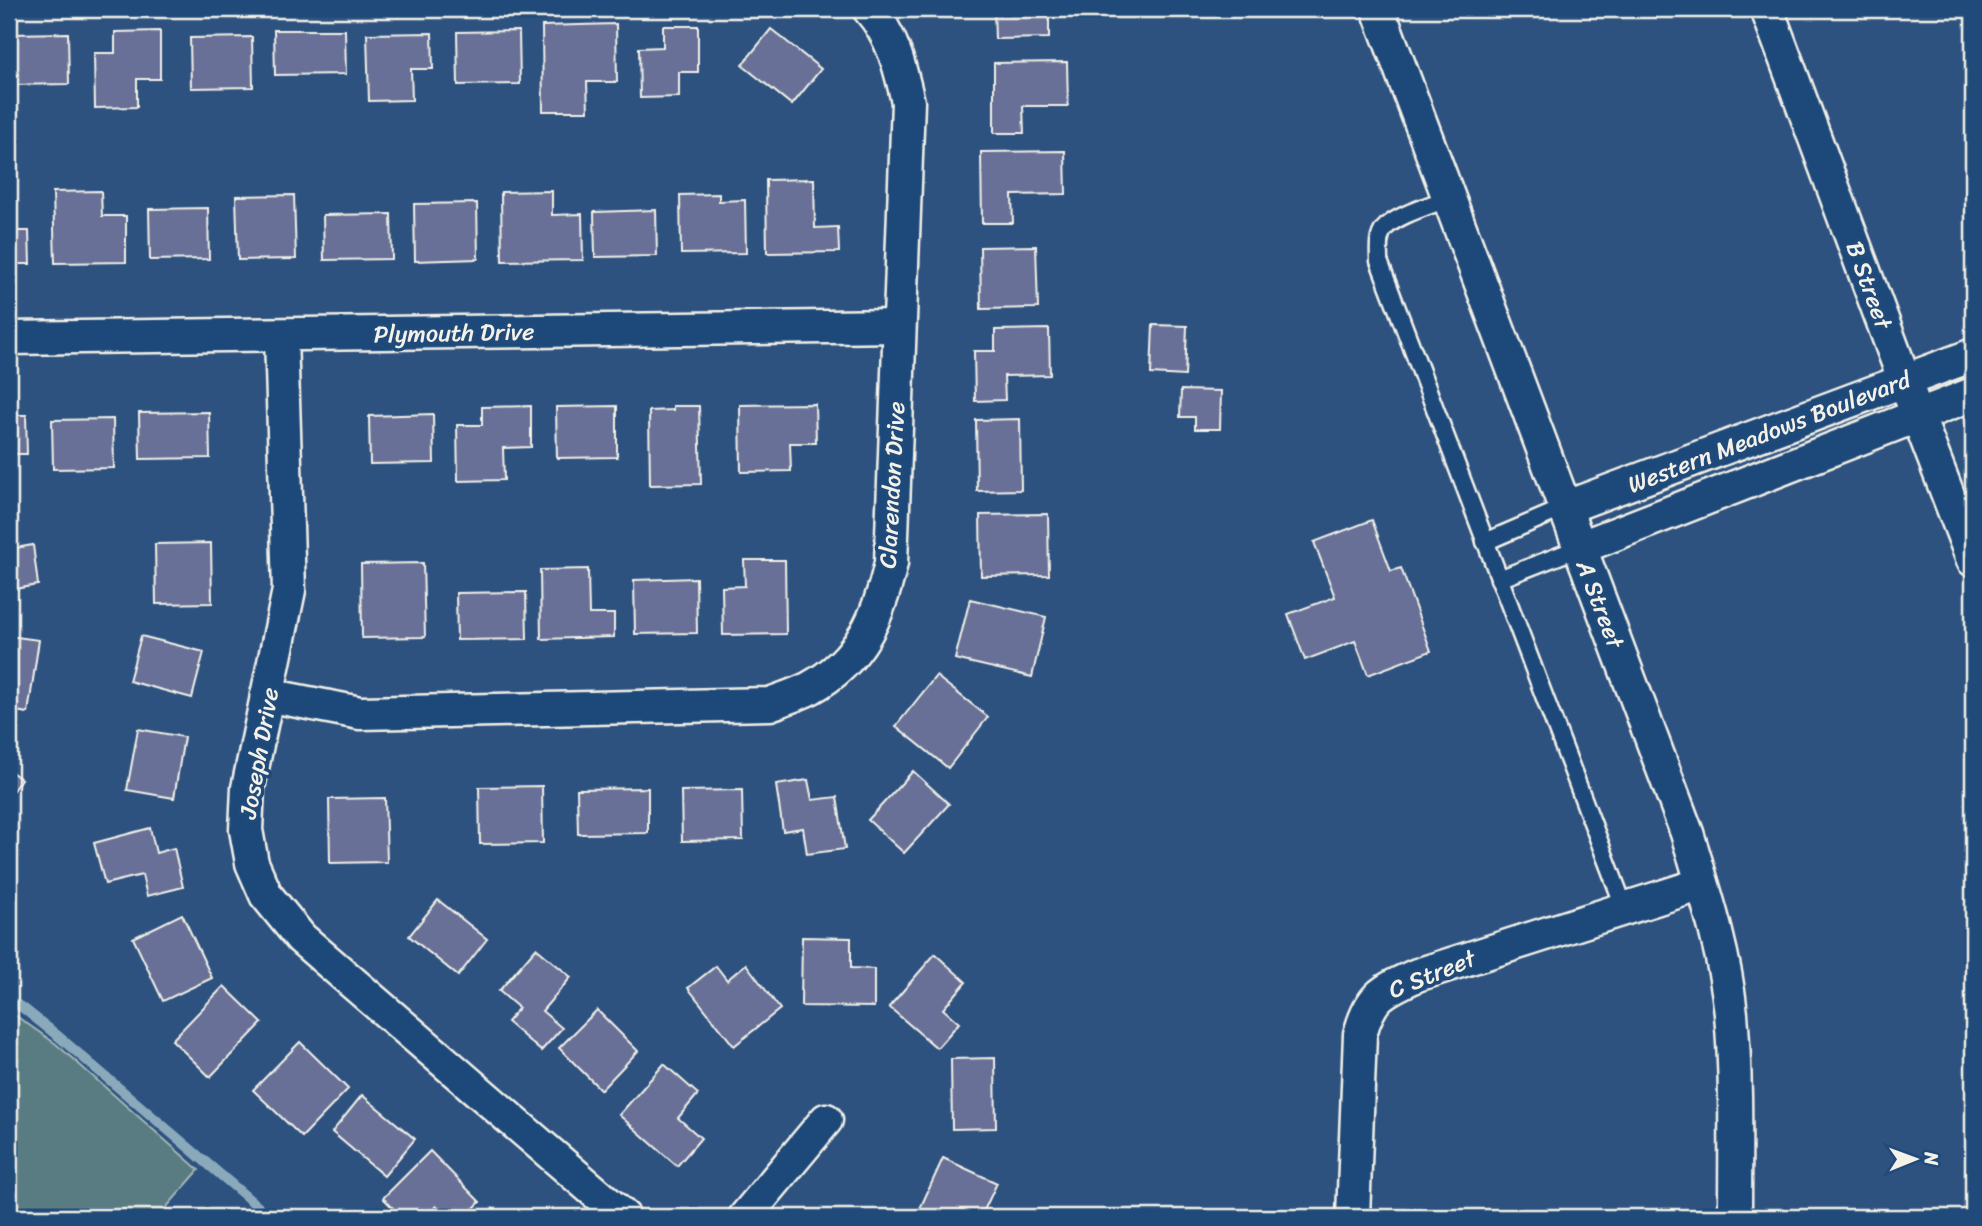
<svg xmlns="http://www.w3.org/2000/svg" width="1982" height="1226" font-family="Sriracha,sans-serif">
<rect width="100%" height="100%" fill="#2d5280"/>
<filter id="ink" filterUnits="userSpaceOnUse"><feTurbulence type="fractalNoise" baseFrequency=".0143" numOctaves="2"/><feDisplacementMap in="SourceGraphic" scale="14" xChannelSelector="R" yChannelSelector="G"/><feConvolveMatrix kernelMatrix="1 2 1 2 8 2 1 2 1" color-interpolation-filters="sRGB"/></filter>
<g filter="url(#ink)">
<path fill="#587c82" stroke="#a6b6b5" stroke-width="2" d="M9,1011L56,1044L199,1170L158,1217H9Z"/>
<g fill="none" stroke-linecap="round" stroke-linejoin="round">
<path stroke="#8aaabc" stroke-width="10" d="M9,1001L23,1008L58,1036L270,1217"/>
</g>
<g fill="#677097" stroke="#f4f1e8" stroke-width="2">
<path d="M994,9H1049V38L995,39Z"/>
<path d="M616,24L617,82H587L588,111H543L542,26Z"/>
<path d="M663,26H698V72H679V97L640,98L639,48L663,47Z"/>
<path d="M771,29L821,69L792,105L742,65Z"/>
<path d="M274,30H345L346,74L275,75Z"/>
<path d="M160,31V79H137V107L95,108L94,53H115V32Z"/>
<path d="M519,31L520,84L458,85L457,32Z"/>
<path d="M68,33L69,84L9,85V34Z"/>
<path d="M432,33L433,69H411L412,100L369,101L367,34Z"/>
<path d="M252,37L253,87L191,88L190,38Z"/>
<path d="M1067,62L1068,106H1023L1024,133H994V63Z"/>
<path d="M1065,151L1066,194L1012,195L1013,223H982L981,152Z"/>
<path d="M814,179L815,228L838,227L839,252L767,253L766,180Z"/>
<path d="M101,191L102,216H126V262L55,263L53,192Z"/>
<path d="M552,191V215L582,214L583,260L502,261L501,192Z"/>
<path d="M719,194V201L745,200L746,253L681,254L680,195Z"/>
<path d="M294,195L296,259L238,260L236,196Z"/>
<path d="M477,203L478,259L415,261L414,204Z"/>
<path d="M208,208L209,259L150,260L149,209Z"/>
<path d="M656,210L657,256L595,257L594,212Z"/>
<path d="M391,214L392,259L324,260L323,215Z"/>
<path d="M9,231H29L30,264H9Z"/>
<path d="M1036,246L1038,308L981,309L980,247Z"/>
<path d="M1153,325L1187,326L1185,376L1151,374Z"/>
<path d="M1049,329L1050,375L1004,376L1005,400L975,401L974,351H995V330Z"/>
<path d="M1181,390L1221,391L1220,429H1195V417H1180Z"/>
<path d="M815,404L816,443H790L791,471L741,472L740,405Z"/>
<path d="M531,406V447L503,448L504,480L458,481L457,425H482V407Z"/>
<path d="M617,406V457L557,458L556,407Z"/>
<path d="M673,406H699L701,484L650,485L649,411L673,410Z"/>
<path d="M209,412L210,458L140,459L139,413Z"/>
<path d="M433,414L434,463L370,464L369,416Z"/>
<path d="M9,415H26L27,454H9Z"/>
<path d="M113,419L114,468L53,469L52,420Z"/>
<path d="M1020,419L1021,490L977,491L976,420Z"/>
<path d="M1048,514L1049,575L981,576L980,515Z"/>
<path d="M1372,520L1391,571L1401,568L1431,651L1368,675L1355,641L1305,660L1288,614L1335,597L1314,542Z"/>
<path d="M211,543L212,603L156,604L155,544Z"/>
<path d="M33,545L38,585L9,590V549Z"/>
<path d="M744,560H785L786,634L723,635L722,587L745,586Z"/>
<path d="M423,563L425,637L362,638L361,564Z"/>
<path d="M588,569L589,614H614V637L541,639L540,570Z"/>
<path d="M696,578L697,633L635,634L634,580Z"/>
<path d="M526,592L527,639L457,640L456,593Z"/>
<path d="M970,599L1046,617L1032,677L955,659Z"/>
<path d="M9,636L39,640L28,713L9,710Z"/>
<path d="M141,636L204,652L192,698L129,681Z"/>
<path d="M936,676L988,717L948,768L896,726Z"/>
<path d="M138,729L184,737L174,798L127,790Z"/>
<path d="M9,770L21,779L9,796Z"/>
<path d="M913,771L949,804L904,853L868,820Z"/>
<path d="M808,780L812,800L837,797L845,849L807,854L803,828L783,831L776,785Z"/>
<path d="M542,786L543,843L480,844L479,787Z"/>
<path d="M648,788V833L578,834L577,789Z"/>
<path d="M742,790L743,840L682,841L681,791Z"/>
<path d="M385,798L387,862L330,863L329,799Z"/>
<path d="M150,828L156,853L174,848L183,887L147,896L142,875L105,884L94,843Z"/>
<path d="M438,900L487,939L458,976L409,936Z"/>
<path d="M182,914L212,978L163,1001L133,938Z"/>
<path d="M802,937L851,938V968L874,969V1007L801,1006Z"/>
<path d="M536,948L571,977L542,1011L562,1028L541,1051L507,1022L519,1008L499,991Z"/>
<path d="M935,954L966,982L943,1009L959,1023L937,1048L889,1007Z"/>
<path d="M746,964L780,1009L734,1046L688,988L716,966L727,980Z"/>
<path d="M224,986L262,1023L210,1077L172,1040Z"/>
<path d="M597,1010L638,1051L601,1090L559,1048Z"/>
<path d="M300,1042L348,1089L302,1137L253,1090Z"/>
<path d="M995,1058L996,1128L952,1129L951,1059Z"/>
<path d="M664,1064L698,1094L678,1118L701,1138L677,1166L619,1115Z"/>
<path d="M362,1095L415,1139L384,1176L332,1132Z"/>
<path d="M430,1151L480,1202L465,1217H447L436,1206L425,1217H402L383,1198Z"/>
<path d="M943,1158L997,1183L981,1217H927L918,1213Z"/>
<path d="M493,1209L503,1217H486Z"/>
</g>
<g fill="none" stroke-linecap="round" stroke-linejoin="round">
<defs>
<g id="lane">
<path d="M1449,198C1432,205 1396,215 1384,229C1377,238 1379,250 1379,261L1625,909"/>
<path d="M1485,542L1564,508"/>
<path d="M1499,579L1579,548"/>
</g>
<g id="street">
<path d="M1378,9L1687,833C1705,892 1725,953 1731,1014C1737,1082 1735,1150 1735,1217"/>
<path d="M1767,9L1917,414L1973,560"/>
<path d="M281,336L289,590L248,788L246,830L252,863L266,895L301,938L624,1217"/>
<path d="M9,338L899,326"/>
<path d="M1564,508L1973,355"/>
<path d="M1579,548L1973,394"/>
<path d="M267,695L360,713L770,704C783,699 798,694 810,688C861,660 879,616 891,563L908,102C900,67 893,36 869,9"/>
<path d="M745,1217L826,1120"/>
<path d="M1353,1217L1360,1034C1371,995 1382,991 1417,975L1702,884"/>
</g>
</defs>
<use href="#lane" stroke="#f4f1e8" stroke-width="21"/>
<use href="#street" stroke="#f4f1e8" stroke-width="37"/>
<use href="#lane" stroke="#1f4a7a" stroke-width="16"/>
<use href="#street" stroke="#1f4a7a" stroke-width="32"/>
</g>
</g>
<g text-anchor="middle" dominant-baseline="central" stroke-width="7" stroke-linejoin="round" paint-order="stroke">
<g font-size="24" fill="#f4f1e8" stroke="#1f4a7a">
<text transform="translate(1869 285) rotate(70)">B Street</text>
<text transform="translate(454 333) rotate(-1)">Plymouth Drive</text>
<text transform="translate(1769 432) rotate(-21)">Western Meadows Boulevard</text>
<text transform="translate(892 485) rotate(-87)">Clarendon Drive</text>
<text transform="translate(1600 604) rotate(69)">A Street</text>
<text transform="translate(259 753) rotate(-80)">Joseph Drive</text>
<text transform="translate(1432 974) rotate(-22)">C Street</text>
</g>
</g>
<rect width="1982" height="1226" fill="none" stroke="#1f4a7a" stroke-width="35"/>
<rect x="18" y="18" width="1947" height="1191" fill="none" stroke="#f4f1e8" stroke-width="2.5" filter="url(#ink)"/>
<g transform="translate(1915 1159) rotate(89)" stroke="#1f4a7a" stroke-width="5" paint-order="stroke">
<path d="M0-5L12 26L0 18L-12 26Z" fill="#f4f1e8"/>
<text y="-10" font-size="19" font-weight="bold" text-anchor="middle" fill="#f4f1e8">N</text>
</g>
</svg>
